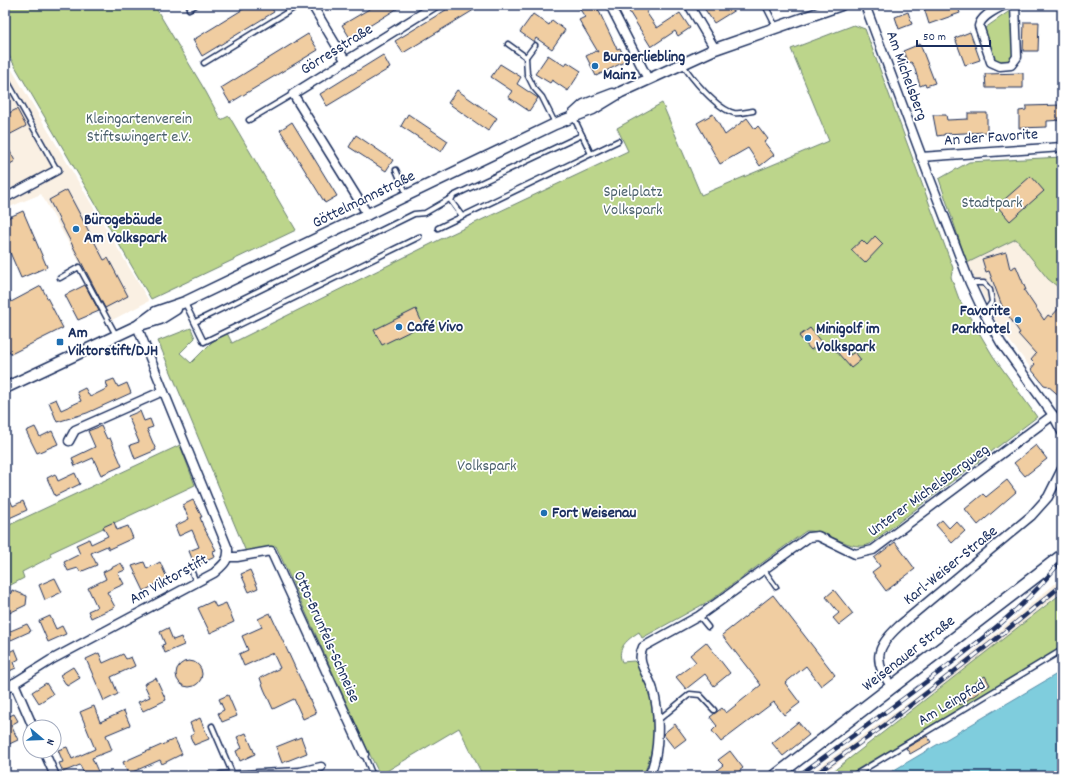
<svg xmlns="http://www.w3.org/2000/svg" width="1067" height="781" font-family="Dekko,sans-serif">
<rect width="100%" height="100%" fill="#fff"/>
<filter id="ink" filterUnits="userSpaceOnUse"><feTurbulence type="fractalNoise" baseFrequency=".025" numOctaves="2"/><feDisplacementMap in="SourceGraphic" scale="8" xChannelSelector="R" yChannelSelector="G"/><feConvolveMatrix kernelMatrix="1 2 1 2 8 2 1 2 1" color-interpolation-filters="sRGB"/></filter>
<g filter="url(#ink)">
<g fill="#faf0e3">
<path d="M5,58L149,301L112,320L41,194L5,209Z"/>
<path d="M1016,238L1048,279L1062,290V398L1048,386L1044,385L998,326L967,263Z"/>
<path d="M1062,578V591L995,646L820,776H806L938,681Z"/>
</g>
<g fill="#bcd58b" stroke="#6c8274">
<path d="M5,5H154L206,92L221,120L229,116L296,230L151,299L5,49Z"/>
<path d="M1011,10L1013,54L1008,61H1000L993,58L984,31L985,28Z"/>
<path d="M854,25L865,29L953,268L951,277L959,299L993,356L1037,417L870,544C851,553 830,530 806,531L711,600L642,638L639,632C628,639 616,648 622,662L634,661L638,665C643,675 649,686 651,697C658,723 654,751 643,776H483L459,728L380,775L369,753L276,546L246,552L158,341L191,328L195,338L180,353L191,363L212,342L227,333L232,343L443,238L628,151L617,128L662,103L701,195L829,141L791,49Z"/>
<path d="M1062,157V290L1048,279L1016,239L967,263L939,179L969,162Z"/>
<path d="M180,445L195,485L50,553L51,557L22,572L24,578L5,588V527Z"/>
<path d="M1062,593V648L846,776H827Z"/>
</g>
<path fill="#7fcddd" stroke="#578eaa" d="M1062,671V776H884Z"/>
<g fill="#f0cda1" stroke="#1b2f5e">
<path d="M250,5H270L274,12L202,56L193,40Z"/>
<path d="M376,5H403L350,38L342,25Z"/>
<path d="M454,5H482L403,53L395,41Z"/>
<path d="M577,5H596L617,49L620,48L626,61L596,76L586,56L596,51L598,52L579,20L585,17Z"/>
<path d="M625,5H656L646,12L657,28L680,13L690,28L678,36L675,31L651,47Z"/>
<path d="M702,5H743L714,23Z"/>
<path d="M932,5H957L960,13L929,24L924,8Z"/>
<path d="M908,12L912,24L899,29L895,17Z"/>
<path d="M533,14L549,25L552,20L565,30L552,49L536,38L534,42L520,32Z"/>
<path d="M1024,22H1039L1038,51H1023Z"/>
<path d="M970,32L980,60L965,65L955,38Z"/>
<path d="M308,34L318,50L230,103L221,88Z"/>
<path d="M920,44L935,83L926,86L925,84L920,86L914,66L911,62L908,63L903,51Z"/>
<path d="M383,55L390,68L327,106L320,94Z"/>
<path d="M548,55L565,66L567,62L581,71L568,91L552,80L550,83L535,74Z"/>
<path d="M500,64L521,77L517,84L538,98L529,111L508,97L512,91L491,77Z"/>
<path d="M1023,73V88H986L985,74Z"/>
<path d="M457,90L497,118L488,131L448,103Z"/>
<path d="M1062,105V120L1047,121V127L1019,128V111L1026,110V106Z"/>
<path d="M17,109L26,126L5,137V115Z"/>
<path d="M968,113H987V132L944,134V135L937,136L933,115H946L947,120L968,119Z"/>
<path d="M408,114L448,141L441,152L401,126Z"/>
<path d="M713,114L725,135L747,118L755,129L758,126L768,139L764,142L774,155L760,166L748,148L720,164L697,123Z"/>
<path d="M292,122L337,196L325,203L280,130Z"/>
<path d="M356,135L393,160L386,171L349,147Z"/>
<path d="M5,142L15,161L5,167Z"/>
<path d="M1031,176L1044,191L1010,221L997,206Z"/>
<path d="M67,190L104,260L108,258L128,296L105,308L49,200Z"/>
<path d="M23,211L47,267L21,278L5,241V219Z"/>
<path d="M875,236L883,244L865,263L851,250L862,240L867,245Z"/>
<path d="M1006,252L1010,269L1016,266L1026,290H1024L1044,320L1048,315L1051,317L1062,305V398L1048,386L1044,385L1031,369L1035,364L1031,360L1036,354L1018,334L1020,333L1002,306L989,271L986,272L982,259Z"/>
<path d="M85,285L99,311L78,320L65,295Z"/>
<path d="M41,286L63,328L11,354L5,344V289L11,302Z"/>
<path d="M416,309L423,325L382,345L374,330Z"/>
<path d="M810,328L821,342L811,350L799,336Z"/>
<path d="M836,338L850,355L855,352L861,360L851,368L830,344Z"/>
<path d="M114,379L118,387L127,383L131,393L87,413L57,422L49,402L56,399L61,410L81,401L77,392L85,388L90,397L108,388L106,382Z"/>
<path d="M140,411L144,421L150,419L153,427L147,429L156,450L135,459L130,445L139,442L128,416Z"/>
<path d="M101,426L107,439L110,438L122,466L101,475L93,458L75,466L72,458L95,447L88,431Z"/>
<path d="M35,427L40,437L52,431L58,444L37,453L26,431Z"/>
<path d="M1036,445L1047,459L1025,476L1014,463Z"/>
<path d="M75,473L80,484L55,496L47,478L55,474L58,481Z"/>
<path d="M1007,480L1016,492L978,525L965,509L983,494L986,497Z"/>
<path d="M5,489L13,506L23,501L27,510L5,520Z"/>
<path d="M193,500L202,517H200L203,526L216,550L213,551L215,557L195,566L189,551L199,547L192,530L179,536L175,526L189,519L183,505Z"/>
<path d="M942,520L949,528L956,521L965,531L952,543L936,525Z"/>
<path d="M114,522L117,530L128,526L133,538L109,549L107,546L91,553L97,565L80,572L78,568L68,571L64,562L80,554L76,545L89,539L91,544L108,536L103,527Z"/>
<path d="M895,542L915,569L886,591L872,572L880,566L874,558Z"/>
<path d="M144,562L147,569L160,562L167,578L144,591L132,566Z"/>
<path d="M121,563L125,570L118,573L124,584L107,592L115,607L91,618L88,611L97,607L88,588L106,579L103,572Z"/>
<path d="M250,570L258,588L249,592L241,574Z"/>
<path d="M55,578L62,592L45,600L39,585Z"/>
<path d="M12,590L27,596L26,605L5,615V597L10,596Z"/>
<path d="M834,590L853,614L839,625L833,618L839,613L826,597Z"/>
<path d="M773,595L835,675L821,686L806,666L785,683L800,703L784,715L774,702L721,742L712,731L717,726L710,717L722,708L726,713L761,685L722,635Z"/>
<path d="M213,601L216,607L226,603L234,622L210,633L198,608Z"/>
<path d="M270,613L316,713L303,719L294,699L273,709L264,689L260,678L280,668L273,653L244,666L239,654L248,650L242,636L262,627L258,619Z"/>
<path d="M50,616L56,629L62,626L66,634L48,642L39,621Z"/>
<path d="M27,624L31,631L11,640L8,632Z"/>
<path d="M168,628L173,640L181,637L184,645L165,653L162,645L165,644L160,632Z"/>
<path d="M706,642L730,673L714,686L705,674L686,689L676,677L696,662L690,655Z"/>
<path d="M5,644L9,652L15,649L19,659L14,662L16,668L5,673Z"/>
<path d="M99,653L103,663L123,654L126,659L131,657L135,666L111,677L118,694L104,701L86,659Z"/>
<circle cx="189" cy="674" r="13"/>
<path d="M73,667L80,678L67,686L60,675Z"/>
<path d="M985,676L990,685L960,705L955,697Z"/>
<path d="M156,678L166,700L143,711L138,702L150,697L144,684Z"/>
<path d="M46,683L53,694L39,703L32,692Z"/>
<path d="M228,695L237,716L222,722L218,713L224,710L219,699Z"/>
<path d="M94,706L100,722L124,711L130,725L106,735L112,750L92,758L100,776H85L80,765L63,772L59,763L63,762L58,750L67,747L72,759L95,749L80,712Z"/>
<path d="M5,713L7,717L14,714L18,721L11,725L18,740L5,746Z"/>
<path d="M200,718L209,739L194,745L190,736L194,734L190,723Z"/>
<path d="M798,722L809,735L783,756L772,743Z"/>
<path d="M675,724L686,739L674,748L663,734Z"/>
<path d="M246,733L255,754L240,761L236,751L242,748L237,737Z"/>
<path d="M927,736L931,742L910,754L906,748Z"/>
<path d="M301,737L307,753L282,763L276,747Z"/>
<path d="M175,739L182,754L162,764L160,760L128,774L123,762Z"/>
<path d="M730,751L743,768L733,776H722L717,770L723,765L718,760Z"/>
</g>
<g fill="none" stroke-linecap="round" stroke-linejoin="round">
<defs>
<g id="service">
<path d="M765,5L776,27"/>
<path d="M189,9L196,5"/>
<path d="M508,44L526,57L527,74L534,88L542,97L555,123"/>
<path d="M526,57L535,45"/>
<path d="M204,63L299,5"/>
<path d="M682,63C691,78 717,109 734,113C740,114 747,112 753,111"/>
<path d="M5,77L57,170"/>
<path d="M574,118L591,154"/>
<path d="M249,120L293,94"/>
<path d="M396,170L407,195"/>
<path d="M462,216L451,201L453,196L582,135"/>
<path d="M438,228L618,141"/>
<path d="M60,278L79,267L116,335"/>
<path d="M970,283H984L990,290L992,302L984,313"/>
<path d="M185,303L204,342L419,237"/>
<path d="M195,322L414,214L425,213L451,198"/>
<path d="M191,570L196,582"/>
<path d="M764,570L776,587"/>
<path d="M699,616L708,627"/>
<path d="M657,721L690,694L700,695L714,710"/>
<path d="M212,726L233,775"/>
<path d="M364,754L373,776"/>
<path d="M853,776L1062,650"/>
</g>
<g id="minor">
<path d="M312,5L345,60"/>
<path d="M610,5L648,79"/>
<path d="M689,5L715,49"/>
<path d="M865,5L930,179L970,283L984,313L1001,343L1053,415L1062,432"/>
<path d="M1004,5C995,10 981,16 979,26L991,62L1000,66L1011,65L1017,57L1015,5"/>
<path d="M921,157L1062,147"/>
<path d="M5,198L57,170"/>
<path d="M368,215L293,94L436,5"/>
<path d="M69,441L75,430L163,391"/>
<path d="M228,557H237L271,551L364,754"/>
<path d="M14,683L33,727"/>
<path d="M892,687C872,661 876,647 899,626L1031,516L1048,497L1062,469"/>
<path d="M5,689L51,660L214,573C223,565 229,561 228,549L137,326"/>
<path d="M44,751L55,776"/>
<path d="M221,776L300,772L321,767"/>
<path d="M649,776C660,754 660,713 653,690C649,675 635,663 643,647L699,616L809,537L818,536L855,554L873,550L1053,415"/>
</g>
<g id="tertiary">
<path d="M573,115L584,105L613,94"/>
<path d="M140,325L160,319L176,309"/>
<path d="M5,388L137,326L156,312L185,302L555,124L593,109L621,92L715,49L841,5"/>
</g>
<path id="secondary" d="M776,776L1062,556"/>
</defs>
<use href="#service" stroke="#1b2f5e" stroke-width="7"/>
<use href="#minor" stroke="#1b2f5e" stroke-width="11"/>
<use href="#tertiary" stroke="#1b2f5e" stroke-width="13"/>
<use href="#secondary" stroke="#1b2f5e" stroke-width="15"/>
<use href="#service" stroke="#fff" stroke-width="4"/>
<use href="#minor" stroke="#fff" stroke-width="8"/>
<use href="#tertiary" stroke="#fff" stroke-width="10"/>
<use href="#secondary" stroke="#fff" stroke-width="12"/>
<defs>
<g id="rail">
<path d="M798,776C846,741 894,706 942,670C985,637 1029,604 1062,559"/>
<path d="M813,776L885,725L996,639L1062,585"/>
</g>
</defs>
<use href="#rail" stroke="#1b2f5e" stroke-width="4.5"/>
<use href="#rail" stroke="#fff" stroke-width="3" stroke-dasharray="9" stroke-linecap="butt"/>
</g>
</g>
<g fill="#1f6fb2" stroke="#fff" stroke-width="1.5">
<circle cx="595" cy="66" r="4"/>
<circle cx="76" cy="229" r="4"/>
<circle cx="1018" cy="320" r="4"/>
<circle cx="399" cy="327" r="4"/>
<circle cx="808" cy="338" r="4"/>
<rect x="56" y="338" width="8" height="8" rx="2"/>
<circle cx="544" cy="513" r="4"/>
</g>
<g text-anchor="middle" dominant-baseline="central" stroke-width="3.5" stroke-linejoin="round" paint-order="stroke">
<g font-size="16" fill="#1b2f5e" stroke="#fff">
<text transform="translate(337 50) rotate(-32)">Görresstraße</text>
<text transform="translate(906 76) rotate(70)">Am Michelsberg</text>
<text transform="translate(991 138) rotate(-4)">An der Favorite</text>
<text transform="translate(364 200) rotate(-26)">Göttelmannstraße</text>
<text transform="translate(929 491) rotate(-36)">Unterer Michelsbergweg</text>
<text transform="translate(951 566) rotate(-39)">Karl-Weiser-Straße</text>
<text transform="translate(169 580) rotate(-29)">Am Viktorstift</text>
<text transform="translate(326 637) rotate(66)">Otto-Brunfels-Schneise</text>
<text transform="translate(909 654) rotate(-38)">Weisenauer Straße</text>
<text transform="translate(952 703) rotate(-31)">Am Leinpfad</text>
</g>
<g font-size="16" font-weight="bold" fill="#1b2f5e" stroke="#fff" text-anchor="start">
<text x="603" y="57">Burgerliebling<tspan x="603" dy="18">Mainz</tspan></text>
<text x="84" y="220">Bürogebäude<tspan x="84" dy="18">Am Volkspark</tspan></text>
<text x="1010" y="311" text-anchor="end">Favorite<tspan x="1010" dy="18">Parkhotel</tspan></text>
<text x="407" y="327">Café Vivo</text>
<text x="816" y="329">Minigolf im<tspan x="816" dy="18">Volkspark</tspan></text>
<text x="68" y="333">Am<tspan x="68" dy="18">Viktorstift/DJH</tspan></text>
<text x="552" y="513">Fort Weisenau</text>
</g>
<g font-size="16" fill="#4b616c" stroke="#fff">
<text x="139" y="119">Kleingartenverein<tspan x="139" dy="18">Stiftswingert e.V.</tspan></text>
<text x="633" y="192">Spielplatz<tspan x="633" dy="18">Volkspark</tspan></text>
<text x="992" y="203">Stadtpark</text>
<text x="487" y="466">Volkspark</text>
</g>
</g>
<rect width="1067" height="781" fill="none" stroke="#fff" stroke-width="20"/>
<rect x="10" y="10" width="1047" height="761" fill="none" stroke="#1b2f5e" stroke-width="1.5" filter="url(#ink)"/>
<g transform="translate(42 739) rotate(109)"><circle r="19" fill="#ffffff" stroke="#a4acbf"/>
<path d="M0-3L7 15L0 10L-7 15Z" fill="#1f6fb2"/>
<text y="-6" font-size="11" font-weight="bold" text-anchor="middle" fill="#1b2f5e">N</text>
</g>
<path d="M917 40v6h73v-6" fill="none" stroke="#1b2f5e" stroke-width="2"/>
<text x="923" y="40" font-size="12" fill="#1b2f5e" stroke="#ffffff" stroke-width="3" paint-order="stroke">50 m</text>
</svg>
